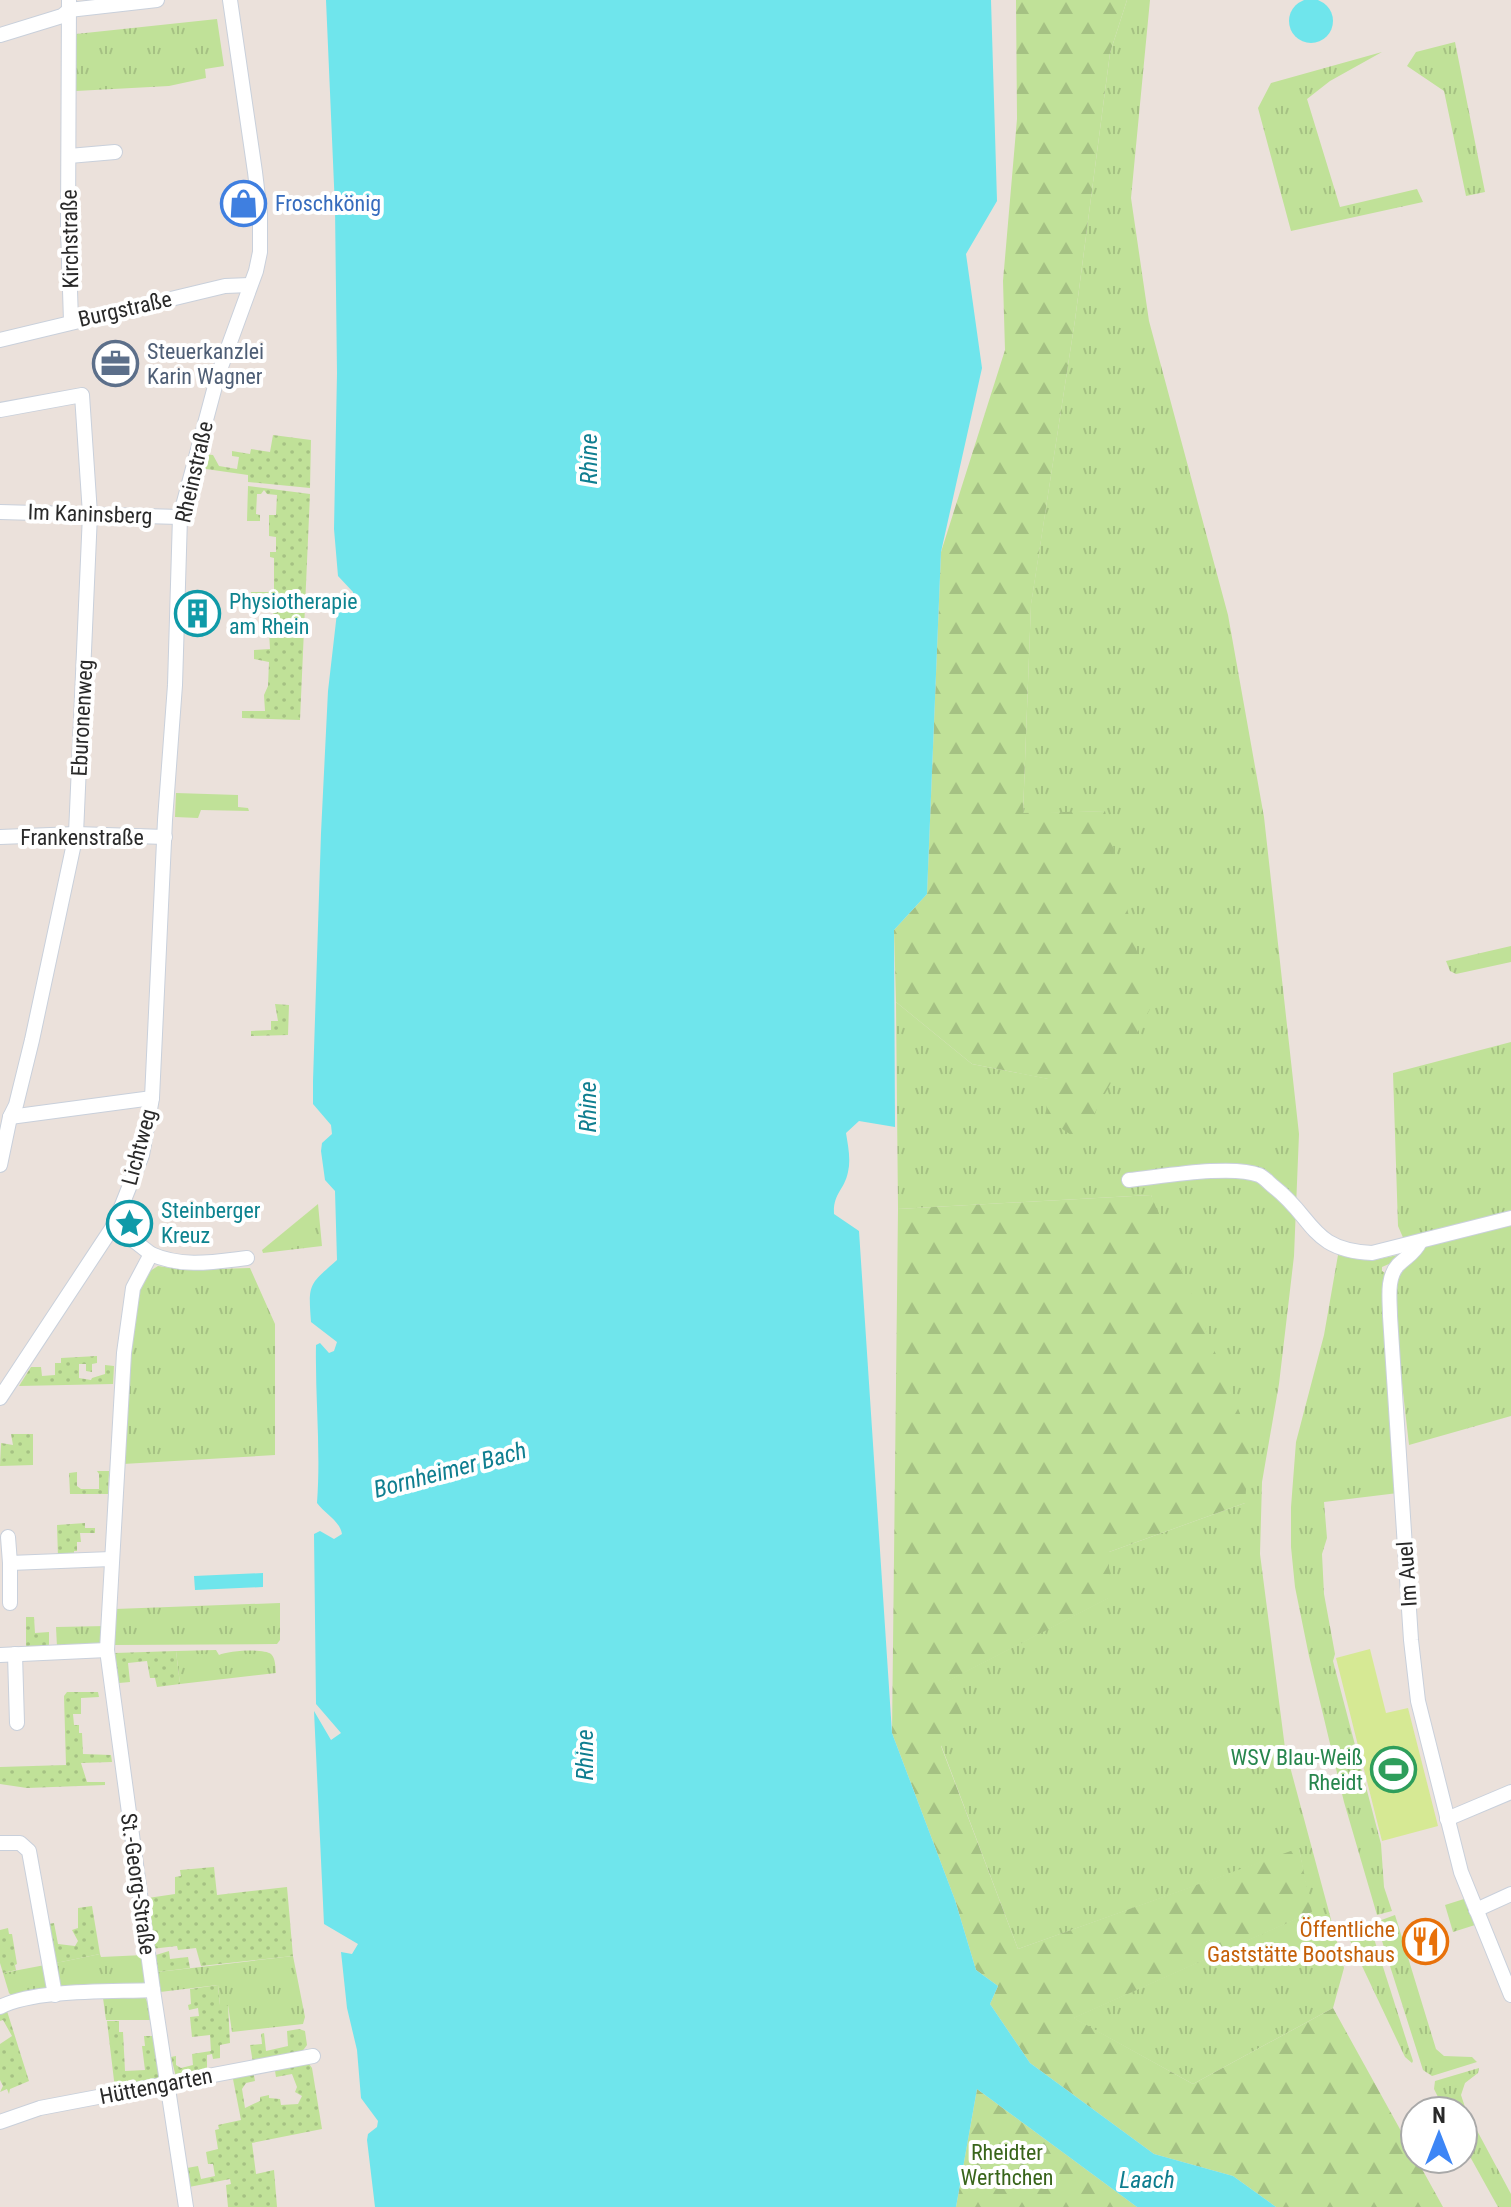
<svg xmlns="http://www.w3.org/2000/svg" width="1511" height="2207" font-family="'Roboto Condensed',sans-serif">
<defs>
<pattern id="grass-tufts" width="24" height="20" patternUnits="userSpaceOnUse" patternTransform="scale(2)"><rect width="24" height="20" fill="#c0e198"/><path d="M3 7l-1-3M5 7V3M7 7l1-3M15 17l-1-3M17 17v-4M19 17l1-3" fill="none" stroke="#a5c183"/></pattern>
<pattern id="forest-firs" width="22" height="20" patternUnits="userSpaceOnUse" patternTransform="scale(2)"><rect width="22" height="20" fill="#c0e198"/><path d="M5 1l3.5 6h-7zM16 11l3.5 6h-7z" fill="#a5c183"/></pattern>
<pattern id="garden-dots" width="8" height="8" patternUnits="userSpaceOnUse" patternTransform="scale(2)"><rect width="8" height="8" fill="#c0e198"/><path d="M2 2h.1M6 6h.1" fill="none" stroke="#a5c183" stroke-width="1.8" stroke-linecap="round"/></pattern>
</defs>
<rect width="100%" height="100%" fill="#ebe1db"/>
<g fill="url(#grass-tufts)">
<path d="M1127,0H1150L1131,198L1149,321L1228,615L1264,817L1299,1134L1294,1256L1279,1384L1262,1482L1260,1554L1285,1748L1344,1968L1333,2008L1193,2084L1073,2018L1311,1912L1299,1849L1018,1949L941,1745L947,1681L1108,1598L1109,1552L1245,1503L1151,1195L898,1209L896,1002L972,1064L1049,1079L1105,811L1023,814L1031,604L1075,320L1110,53Z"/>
<path d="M217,19L224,66L205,69L206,78L169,86L76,91V34Z"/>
<path d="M1455,42L1485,192L1466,196L1444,91L1407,66L1416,52Z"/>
<path d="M1382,52L1330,81L1307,99L1340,207L1417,189L1423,202L1291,231L1258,108L1271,83Z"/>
<path d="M1511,946V962L1456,974L1450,971L1446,961Z"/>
<path d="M1511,1042V1416L1409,1445L1398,1348L1395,1292L1405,1257L1382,1267V1271L1388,1275L1398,1493L1324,1502L1327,1538L1322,1554L1324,1594L1335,1654L1333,1661L1381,1844L1384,1887L1392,1911L1377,1915L1344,1802L1309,1656L1295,1587L1291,1547V1507L1296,1442L1324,1335L1338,1255L1374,1260L1407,1253L1408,1249L1398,1226L1393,1073Z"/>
<path d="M318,1204L322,1246L263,1253L262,1250Z"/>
<path d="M158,1266L185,1270L250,1268L275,1324V1455L123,1464L131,1322L138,1287L147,1273Z"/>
<path d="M280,1603V1640L277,1644L113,1645L115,1609Z"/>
<path d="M106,1626L101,1645L57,1647L56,1627Z"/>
<path d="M216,1650L219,1655C228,1651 264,1648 271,1654C276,1659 275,1667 276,1673L180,1684L176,1651Z"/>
<path d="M1464,1899L1475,1925L1453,1932L1445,1905Z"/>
<path d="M1395,1915L1436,2049L1444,2056L1472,2057L1477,2062L1432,2076L1423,2070L1376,1922Z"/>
<path d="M1369,1923L1413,2061L1412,2063L1405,2057L1345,1930L1346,1928Z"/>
<path d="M100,1954L101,1957L144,1955L147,1972L145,1984L65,1989L60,1986L56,1963Z"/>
<path d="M293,1956L305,2017L303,2024L232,2032L228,2005H220L218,1985L160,1992L158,1972Z"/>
<path d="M45,1965L48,1988L12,1996L9,1993L3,1973Z"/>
<path d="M145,1997L155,2020H106L103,1998Z"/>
<path d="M1479,2068L1478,2073L1465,2083L1461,2095L1466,2110L1511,2194V2207H1498L1463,2144V2111H1445L1434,2089L1435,2081Z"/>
</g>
<g fill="url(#forest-firs)">
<path d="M1016,0H1127L1110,53L1075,320L1031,605L1023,813L1105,811L1150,1009L1080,1141L1046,1118L1048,1079L972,1064L896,1002L894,930L927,894L941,552L1005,350L1003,281L1017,119Z"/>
<path d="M1151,1195L1250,1438L1245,1503L1109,1552V1598L948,1681L964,1719L941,1746L1018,1949L1299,1848L1312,1912L1074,2018L1193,2084L1333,2008L1443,2207H1276L1233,2176L1154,2154L1030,2063L990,2004L998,1986L976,1970L955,1900L892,1733L898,1209Z"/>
<path d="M977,2089L1137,2207H956Z"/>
</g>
<path fill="#c0e198" d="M176,793L238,795V807L248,808L249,811L201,810L198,818L175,817Z"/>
<g fill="url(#garden-dots)">
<path d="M273,435L311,440L310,488L248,482V475L199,468L203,454L213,455L219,466L237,469L239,457L232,456V451L250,454L251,449L270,452Z"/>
<path d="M248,486L310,494L300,720L242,718V711H265L264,695L268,686L269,662L254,659V650L270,649L269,632L273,624L274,599L251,598V592H274V558L270,557V552H276V537L269,536V515H276L277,495L267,494L264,490L261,494H257L256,514L260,515V521H247Z"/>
<path d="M275,1004L289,1005L288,1035L251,1036V1031L271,1030V1021H278Z"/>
<path d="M97,1356V1363L92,1364V1372L86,1371V1364H79V1378L91,1380L92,1378L105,1374V1365L114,1366L113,1384L19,1386L31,1367H41L42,1376L55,1375V1363H61V1358Z"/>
<path d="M11,1434H33V1465L0,1466L1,1443L13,1445Z"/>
<path d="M97,1471H109L108,1494H70L69,1473L77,1472V1486L81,1489H99V1474Z"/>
<path d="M85,1523V1528H95V1533H80L81,1542H77V1551H74V1557H58L57,1525Z"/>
<path d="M26,1617H34L35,1633L49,1632V1645L26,1647Z"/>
<path d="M176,1651L180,1684L157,1687L155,1678H150L147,1661L128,1663L130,1682L119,1683L115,1653Z"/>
<path d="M67,1692H98L99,1697L81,1698V1714H73L74,1725H79V1733H82L83,1754L111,1755L112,1762L81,1763L87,1782H105V1785L27,1788L0,1784V1767L66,1765L64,1696Z"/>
<path d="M214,1867L217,1895L287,1887L293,1956L201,1966L196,1948L178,1950L177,1946L151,1949L146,1904L149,1903L148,1898L175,1894V1877L181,1876L180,1870Z"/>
<path d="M92,1906L100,1954L56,1963L49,1924L54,1923L58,1944L75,1946L78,1941L72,1930L78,1928V1908Z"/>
<path d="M8,1928L9,1934H12L17,1964L15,1965L16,1970L3,1973L0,1963V1930Z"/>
<path d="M169,1951L170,1959L188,1957L190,1968L158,1972L156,1955Z"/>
<path d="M218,1985L220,2005H228L230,2043L220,2045V2058L213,2059L212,2054L207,2055V2071L176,2077L171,2057L176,2056V2065L181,2068L193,2065L192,2054L211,2051L210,2035L192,2037L190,2017L199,2016L198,2008L189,2010L188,2005L191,2004L190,1989Z"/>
<path d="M7,2011L29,2081L10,2089L9,2094L7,2089L0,2092L3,2086L0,2080V2044L12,2036L3,2020L0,2021V2012Z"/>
<path d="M107,2021H119V2032H123L125,2071L145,2070L142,2046H145L144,2036H156L161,2076L157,2081L115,2089Z"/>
<path d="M299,2029L305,2031L307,2045L301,2053L253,2063L250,2045L262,2044L261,2034L264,2033L266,2051L288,2046L287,2031Z"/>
<path d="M307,2061L312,2068L322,2129L252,2143L256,2174L274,2170L277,2207H228L226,2185L231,2184L230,2179L189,2187L187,2168L198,2166L201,2179L215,2176L213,2164H208L206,2152L218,2149L215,2130L219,2129L218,2125L241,2120L232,2074L253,2070L255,2081L246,2083L242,2089L245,2108L260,2101V2097L269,2095V2098L280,2099L281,2105L298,2104L302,2096L295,2092L297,2087L292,2074L276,2077L274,2065Z"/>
</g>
<path fill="#d6e994" d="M1370,1649L1386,1713L1408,1708L1438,1826L1382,1841L1336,1658Z"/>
<g fill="#6fe5ec">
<circle cx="1311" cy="21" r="22"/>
<path d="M326,0H991L997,201L966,254L982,368L941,552L927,894L894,930L895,1127L859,1121L846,1133C848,1146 851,1159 848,1172C844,1191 833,1193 834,1214L859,1231L892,1733L955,1900L976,1970L998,1986L990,2004L1030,2063L1154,2154L1233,2176L1276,2207H1137L977,2089L956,2207H375L367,2140L368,2134L377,2127L378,2121L361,2098L357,2050L347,2008L341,1952L352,1954L358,1944L324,1924L314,1711L331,1740L341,1733L316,1704L314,1534L320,1531L334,1539L342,1534C340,1521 325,1514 317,1503C321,1449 315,1399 316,1345L320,1343L329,1353L334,1351L337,1342L311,1322C308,1283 309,1285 337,1260L335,1191L325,1180L321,1151L322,1143L332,1134L331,1125L313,1104V1081L321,833L328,691L338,604H345L353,598V592L338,576L334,529L337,373L335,208Z"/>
<path d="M263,1573V1587L195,1590L194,1576Z"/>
</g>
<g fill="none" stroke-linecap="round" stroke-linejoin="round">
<defs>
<g id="minor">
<path d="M69,0L68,228L71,321"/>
<path d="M0,35L62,16L69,10L157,0"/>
<path d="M69,156L115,152"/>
<path d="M0,340L225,286L250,285"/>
<path d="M0,410L82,395L90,514L76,834L32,1040L16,1105L10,1117L0,1165"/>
<path d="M0,512L180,517"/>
<path d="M0,837L76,834L165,837"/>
<path d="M10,1117L152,1098"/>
<path d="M1129,1180C1160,1177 1231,1164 1259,1175C1264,1177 1269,1183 1274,1187C1315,1219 1310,1250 1372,1253L1511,1218"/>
<path d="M114,1225L151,1254L133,1288L124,1353L107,1650L153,1990L186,2207"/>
<path d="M1420,1242C1414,1254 1407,1256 1398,1265C1386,1278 1390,1300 1390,1316L1411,1640L1418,1701L1461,1872L1511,1995"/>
<path d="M151,1254C182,1268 214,1262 247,1258"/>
<path d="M0,1398L114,1225L142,1155L152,1098L165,820L175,685L180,517L218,375L256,271L260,252V214L255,172L230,0"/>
<path d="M8,1537L10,1563"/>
<path d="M10,1603V1563L111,1559"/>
<path d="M15,1654L17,1723"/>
<path d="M0,1655L107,1650"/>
<path d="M1447,1819L1511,1792"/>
<path d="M0,1843H20L29,1851L55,1995"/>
<path d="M1476,1910L1511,1894"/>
<path d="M0,2007C35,1989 112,1992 153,1990"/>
<path d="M0,2122L40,2108L313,2056"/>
</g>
</defs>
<use href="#minor" stroke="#c9d0db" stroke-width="16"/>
<use href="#minor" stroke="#fff" stroke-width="14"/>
</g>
<defs>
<symbol id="shop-ring" viewBox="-11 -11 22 22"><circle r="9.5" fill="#fff" stroke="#3f7fe0" stroke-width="1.5"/><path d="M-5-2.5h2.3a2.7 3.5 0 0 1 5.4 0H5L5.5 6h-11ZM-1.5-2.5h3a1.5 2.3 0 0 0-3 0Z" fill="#3f7fe0"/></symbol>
<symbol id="office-ring" viewBox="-11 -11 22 22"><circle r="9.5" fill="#fff" stroke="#5c6f8a" stroke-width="1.5"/><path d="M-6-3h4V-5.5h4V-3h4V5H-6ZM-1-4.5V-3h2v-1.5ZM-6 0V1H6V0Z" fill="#5c6f8a"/></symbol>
<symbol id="building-ring" viewBox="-11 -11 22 22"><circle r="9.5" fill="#fff" stroke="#0f9aa8" stroke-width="1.5"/><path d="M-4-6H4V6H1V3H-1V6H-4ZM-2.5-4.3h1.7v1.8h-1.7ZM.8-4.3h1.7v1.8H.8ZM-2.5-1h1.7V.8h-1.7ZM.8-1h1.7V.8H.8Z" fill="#0f9aa8"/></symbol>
<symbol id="sight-ring" viewBox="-11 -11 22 22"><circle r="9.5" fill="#fff" stroke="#0f9aa8" stroke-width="1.5"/><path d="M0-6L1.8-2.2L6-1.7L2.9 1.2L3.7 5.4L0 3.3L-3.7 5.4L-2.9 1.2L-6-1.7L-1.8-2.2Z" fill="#0f9aa8"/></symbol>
<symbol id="stadium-ring" viewBox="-11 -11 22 22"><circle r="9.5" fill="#fff" stroke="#2e9e5b" stroke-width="1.5"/><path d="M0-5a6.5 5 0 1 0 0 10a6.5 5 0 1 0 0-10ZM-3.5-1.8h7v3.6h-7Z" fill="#2e9e5b"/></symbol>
<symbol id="restaurant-ring" viewBox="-11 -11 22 22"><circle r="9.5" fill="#fff" stroke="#e8710a" stroke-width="1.5"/><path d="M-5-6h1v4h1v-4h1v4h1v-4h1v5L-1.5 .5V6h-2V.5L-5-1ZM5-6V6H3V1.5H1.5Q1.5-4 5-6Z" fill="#e8710a"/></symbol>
</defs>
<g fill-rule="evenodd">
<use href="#shop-ring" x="218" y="178" width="51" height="51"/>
<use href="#office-ring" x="90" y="338" width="51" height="51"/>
<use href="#building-ring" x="172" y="588" width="51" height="51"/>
<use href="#sight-ring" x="104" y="1198" width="51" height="51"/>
<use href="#stadium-ring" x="1368" y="1744" width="51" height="51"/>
<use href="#restaurant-ring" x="1400" y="1916" width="51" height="51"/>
</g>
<g text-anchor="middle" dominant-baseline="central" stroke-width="8" stroke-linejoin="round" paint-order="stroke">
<g font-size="22" fill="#366cbe" stroke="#fff" text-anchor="start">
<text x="275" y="203">Froschkönig</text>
</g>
<g font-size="22" fill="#292929" stroke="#fff">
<text transform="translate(70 239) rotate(-91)">Kirchstraße</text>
<text transform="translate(125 309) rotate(-13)">Burgstraße</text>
<text transform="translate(194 472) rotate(-77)">Rheinstraße</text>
<text transform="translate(90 514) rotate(2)">Im Kaninsberg</text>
<text transform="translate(82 718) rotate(-87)">Eburonenweg</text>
<text x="82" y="837">Frankenstraße</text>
<text transform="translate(139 1147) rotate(-75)">Lichtweg</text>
<text transform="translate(1407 1574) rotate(-94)">Im Auel</text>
<text transform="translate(138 1884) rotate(82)">St.-Georg-Straße</text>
<text transform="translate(156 2086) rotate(-11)">Hüttengarten</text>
</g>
<g font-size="22" fill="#4e5e75" stroke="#fff" text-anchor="start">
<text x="147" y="351">Steuerkanzlei<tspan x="147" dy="25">Karin Wagner</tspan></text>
</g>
<g font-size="22" fill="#0d838f" stroke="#fff" text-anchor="start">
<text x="229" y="601">Physiotherapie<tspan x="229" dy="25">am Rhein</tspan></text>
<text x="161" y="1210">Steinberger<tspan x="161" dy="25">Kreuz</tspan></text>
</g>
<g font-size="22" fill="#27864d" stroke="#fff" text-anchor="end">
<text x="1363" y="1757">WSV Blau-Weiß<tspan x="1363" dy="25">Rheidt</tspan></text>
</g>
<g font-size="22" fill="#c56008" stroke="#fff" text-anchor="end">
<text x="1395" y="1929">Öffentliche<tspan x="1395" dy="25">Gaststätte Bootshaus</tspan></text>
</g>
<g font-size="22" fill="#39651b" stroke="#fff">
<text x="1007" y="2152">Rheidter<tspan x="1007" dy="25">Werthchen</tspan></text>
</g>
<g font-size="24" font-style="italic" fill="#0f7e90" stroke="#fff">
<text transform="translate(589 459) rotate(-90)">Rhine</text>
<text transform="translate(588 1107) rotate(-90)">Rhine</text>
<text transform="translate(450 1470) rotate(-15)">Bornheimer Bach</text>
<text transform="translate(585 1755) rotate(-90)">Rhine</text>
<text x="1147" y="2180">Laach</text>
</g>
</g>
<g transform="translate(1439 2135)"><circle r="38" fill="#ffffff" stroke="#a9a9a9" stroke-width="2"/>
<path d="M0-6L14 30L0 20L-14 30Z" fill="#3d86f6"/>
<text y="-12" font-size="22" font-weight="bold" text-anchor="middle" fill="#292929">N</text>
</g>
</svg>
